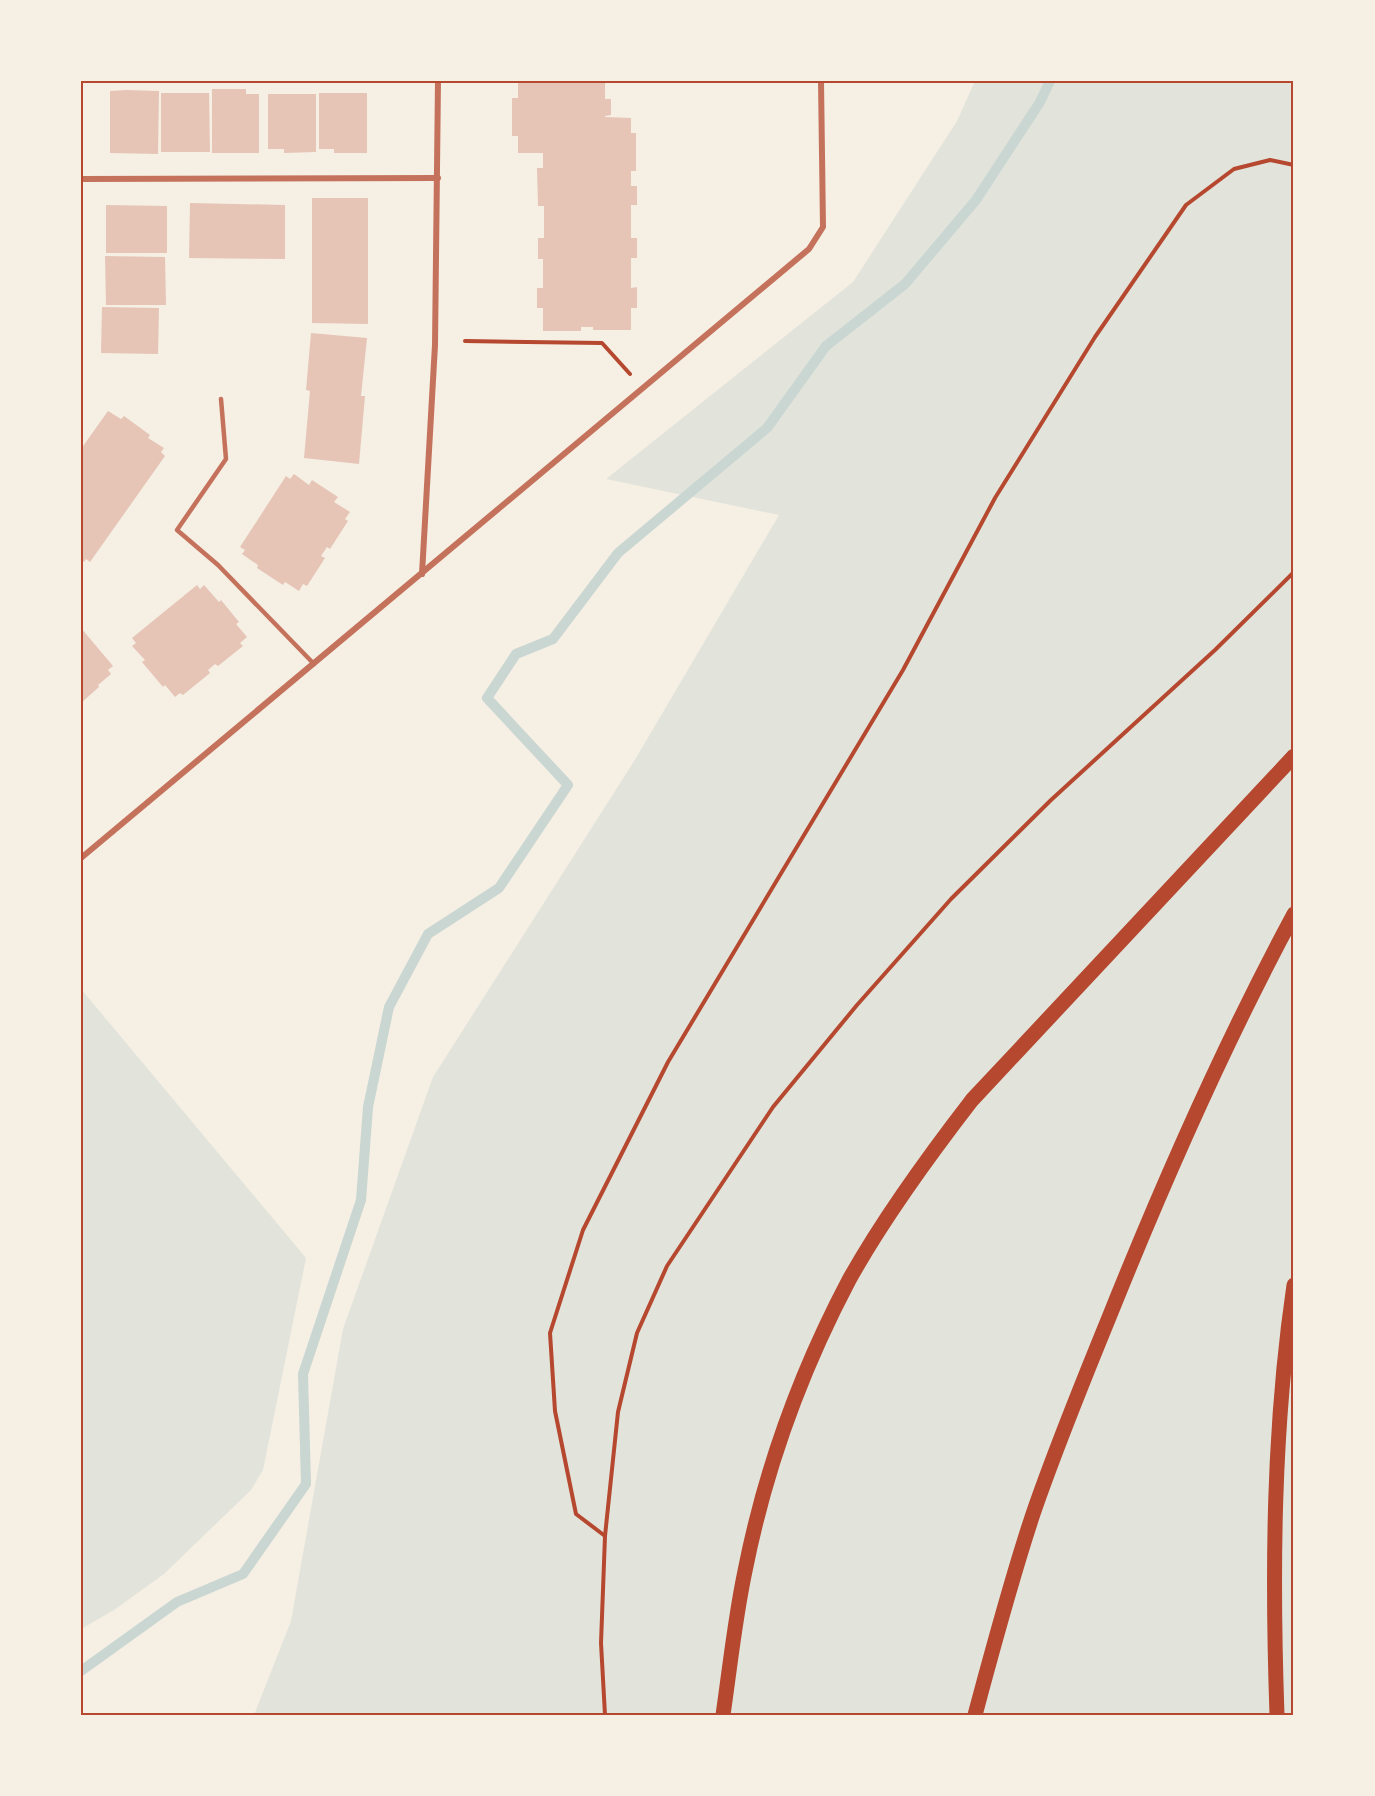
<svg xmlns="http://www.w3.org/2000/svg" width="1375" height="1796" font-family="'Fira Sans Condensed',sans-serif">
<rect width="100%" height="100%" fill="#f6efe4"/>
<g fill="#e2e4dc">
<path d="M975,81H1294V1715H254L291,1621L343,1329L433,1077L636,758L779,515L606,479L853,282L957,121Z"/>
<path d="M81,989L306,1258L263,1470L251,1490L164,1574L114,1610L81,1629Z"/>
</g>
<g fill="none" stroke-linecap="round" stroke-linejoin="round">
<path stroke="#c9d6d2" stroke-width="10" d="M81,1671L177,1602L243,1574L306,1484L303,1374L361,1200L368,1107L389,1007L428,934L499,888L568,785L487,698L516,654L553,639L618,553L767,428L826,346L905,284L976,200L1040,102L1050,81"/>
</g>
<g fill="#e6c5b7">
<path d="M518,81H605V99H611V115L605,116V117L631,118V133H636V171H631V186H637V205H631V238H637V258H631V288L637,287V308H631V330H593V327H581V331H543V308H537V288H543V259H538V238H544V206H538L537,168H543V153H518V136H512V98H518Z"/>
<path d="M212,89H246V94H259V153H212Z"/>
<path d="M126,90L159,91L158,154L110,153V91Z"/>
<path d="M161,93H209L210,152H161Z"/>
<path d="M319,93H367V153H334V149H319Z"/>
<path d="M268,94H316V152L284,153V149H268Z"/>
<path d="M312,198H368V324L312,323Z"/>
<path d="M190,203L285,205V259L189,258Z"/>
<path d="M106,205L167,206V253H106Z"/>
<path d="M105,256L165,257L166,305H106Z"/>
<path d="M102,307L159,308L158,354L101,353Z"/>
<path d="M311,333L367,338L361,396H365L359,464L304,458L310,391L306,390Z"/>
<path d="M108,411L121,419L124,416L150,435L148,438L164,448L161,452L165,456L90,562L86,559L84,562L81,559V449Z"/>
<path d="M294,474L309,485L312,480L338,497L334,502L350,512L345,519L348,521L330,549L327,547L321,556L325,558L307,586L303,584L299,591L285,582L283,585L257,568L258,565L242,554L245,550L240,547L286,476L290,479Z"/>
<path d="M197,585L200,589L204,585L219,602L221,600L239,622L236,624L247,637L240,643L243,646L218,666L215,664L208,670L210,673L183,695L180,693L175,697L165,685L163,687L142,662L145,660L132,646L136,643L132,638Z"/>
<path d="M81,628L113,666L108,670L111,674L98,685L99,687L81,703Z"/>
</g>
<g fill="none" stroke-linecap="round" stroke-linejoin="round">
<g stroke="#b5482f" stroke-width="4">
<path d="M465,341L602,343L630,374"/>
<path d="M605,1536L576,1514L555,1411L550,1333L583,1230L668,1062L903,670L995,498L1095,337L1186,205L1234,169L1270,160L1294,165"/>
<path d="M605,1715L601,1643L605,1536L618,1412L637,1333L667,1266L773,1107L857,1005L951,899L1051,800L1215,650L1294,572"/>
</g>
<path stroke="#c5725c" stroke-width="4.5" d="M221,399L226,459L177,530L218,565L314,664"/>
<g stroke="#c5725c" stroke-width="6">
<path d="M81,179L438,178"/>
<path d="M422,574L435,345L438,81"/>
<path d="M81,858L809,249L823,227L821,81"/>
</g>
<g stroke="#b5482f" stroke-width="15">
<path d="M723,1715C730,1667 735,1618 745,1571C765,1470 801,1371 849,1280C884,1217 928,1157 972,1100L1294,756"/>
<path d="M975,1715C993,1648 1011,1580 1033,1514C1056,1447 1083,1381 1110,1315C1165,1178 1224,1044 1294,914"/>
<path d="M1277,1715C1272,1571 1273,1428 1294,1285"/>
</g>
</g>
<rect width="1375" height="1796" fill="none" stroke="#f6efe4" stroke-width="165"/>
<rect x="82" y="82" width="1210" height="1632" fill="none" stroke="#b5482f" stroke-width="2"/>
</svg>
